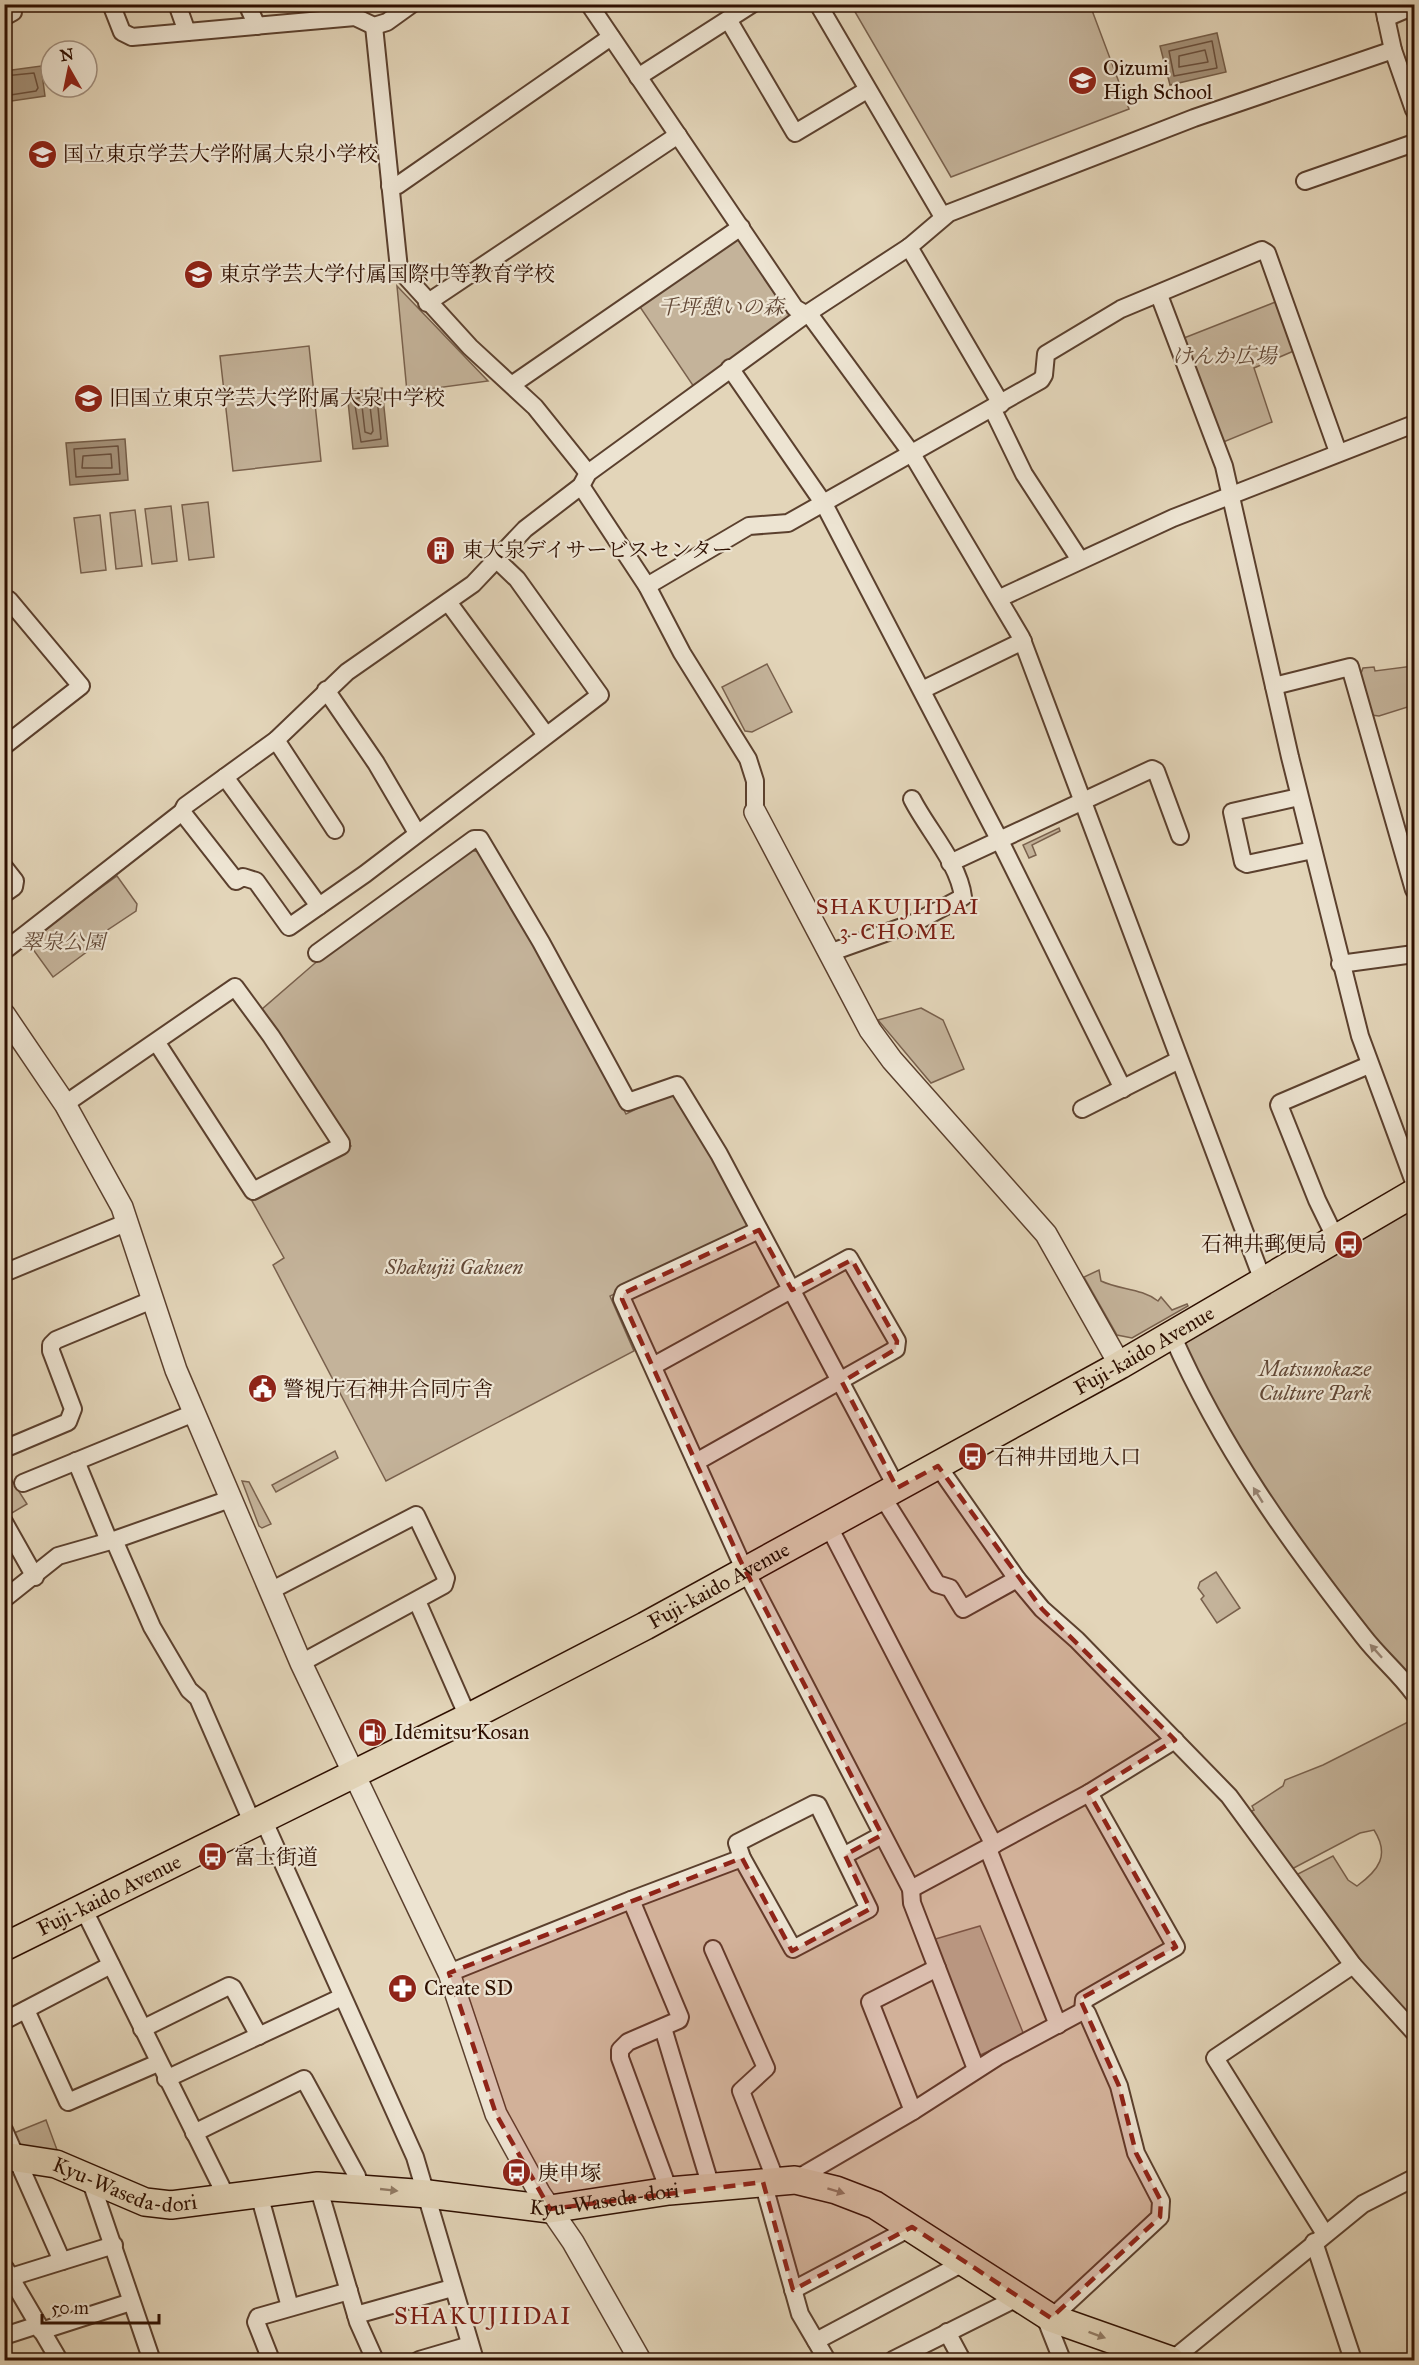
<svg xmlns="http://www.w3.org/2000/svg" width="1419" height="2365" font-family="'IM FELL Great Primer','Noto Serif JP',serif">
<rect width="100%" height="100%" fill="#e3d5b9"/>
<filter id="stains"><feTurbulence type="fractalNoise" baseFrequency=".00333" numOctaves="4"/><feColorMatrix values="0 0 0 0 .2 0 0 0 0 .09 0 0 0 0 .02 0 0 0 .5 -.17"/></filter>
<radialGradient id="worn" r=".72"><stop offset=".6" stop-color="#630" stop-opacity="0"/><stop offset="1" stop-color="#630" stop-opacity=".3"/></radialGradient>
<g fill="#c4b39a" stroke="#79614d" stroke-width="1.5">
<path d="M851,5H1090L1129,109L951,177Z"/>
<path d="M739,236L794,316L694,387L638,304Z"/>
<path d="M397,286L488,381L407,392Z"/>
<path d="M1278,301L1296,350L1254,368L1272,422L1221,443L1184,338Z"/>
<path d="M309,346L321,461L233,471L220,356Z"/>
<path d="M208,502L214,557L189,560L182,505Z"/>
<path d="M171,506L177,561L152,564L145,509Z"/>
<path d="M135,510L142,566L116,569L110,513Z"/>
<path d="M100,515L106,570L81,573L74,518Z"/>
<path d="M767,664L792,712L752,732L745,731L722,687Z"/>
<path d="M1413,666L1414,705L1379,716L1371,715L1360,676L1363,668L1374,667L1375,671Z"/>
<path d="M1059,828L1060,831L1032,845L1036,855L1029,858L1023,845Z"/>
<path d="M470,850L479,852L555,980L626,1114L671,1092L674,1093L724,1176L750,1228L610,1296L634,1351L386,1481L273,1265L284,1258L252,1201L351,1146L261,1010L314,964Z"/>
<path d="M117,876L137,904L136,911L97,937L100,942L53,977L27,941Z"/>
<path d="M921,1008L943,1020L964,1069L931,1083L878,1020Z"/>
<path d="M1414,1208V1687L1276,1511L1215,1406L1183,1342Z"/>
<path d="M1099,1270L1101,1281C1120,1290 1141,1288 1158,1301L1161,1297L1172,1310L1187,1304L1188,1306L1132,1338L1117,1335L1084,1277Z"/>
<path d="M335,1451L338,1458L276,1492L272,1485Z"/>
<path d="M4,1468L27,1504L7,1516L5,1511Z"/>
<path d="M242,1481L249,1482L271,1524L262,1528L259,1526Z"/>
<path d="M1216,1572L1240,1608L1217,1623L1201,1599L1204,1596L1198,1588L1200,1582Z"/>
<path d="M1414,1719V2027L1357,1961L1294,1876L1333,1856L1348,1880L1357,1886C1379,1870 1390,1855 1374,1830L1360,1833L1290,1870L1249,1812L1254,1810L1252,1806L1283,1786L1285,1780L1323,1765Z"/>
<path d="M980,1926L1024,2035L976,2057L932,1940Z"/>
<path d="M46,2120L60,2158L23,2154L14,2133Z"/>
</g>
<g fill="#a5927a" stroke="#755e49" stroke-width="1.5">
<path d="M1217,33L1226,72L1170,85L1160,46Z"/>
<path d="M41,66L45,96L5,102V71Z"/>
<path d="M382,388L388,446L353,449L347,392Z"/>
<path d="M125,439L128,480L70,485L66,443Z"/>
</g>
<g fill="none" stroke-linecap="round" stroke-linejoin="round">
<g stroke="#6a503d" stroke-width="1.5">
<path d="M1212,41L1217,68L1174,76L1169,51Z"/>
<path d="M1205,50L1208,62L1179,67V56Z"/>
<path d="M4,76L34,73L38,88L36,91L4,96"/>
<path d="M374,395L377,397L381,439L361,442L354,399Z"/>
<path d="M365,403L370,406L373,431L371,434L365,432L362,406Z"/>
<path d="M118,446L120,474L76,477L74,449Z"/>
<path d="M111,454L112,468H82L83,456Z"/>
</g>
<defs>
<g id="minor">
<path d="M111,4L122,32L132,37L355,17L374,26L387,22L412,4"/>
<path d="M177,4L187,32"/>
<path d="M247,4L257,26"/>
<path d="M589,4L795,308L812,318L912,454L1021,637L1263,1281"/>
<path d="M818,4L943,217"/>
<path d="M1383,4L1393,50L1414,110"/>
<path d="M4,17L13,12V4"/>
<path d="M1386,18L1414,6"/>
<path d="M729,21L795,133L867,90"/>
<path d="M374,26L399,269L470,347L535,407L588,473"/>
<path d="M638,77L752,4"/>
<path d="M1305,181L1414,143"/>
<path d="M390,186L398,185L611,37"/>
<path d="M909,247L1001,404"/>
<path d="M1159,295L1224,466L1290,757L1360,1036L1414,1182"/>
<path d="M427,303L678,135"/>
<path d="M730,368L824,504L999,839L1123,1089"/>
<path d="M513,384L741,227"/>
<path d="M992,408L1024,474L1080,560"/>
<path d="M581,486L647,586L682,653L748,759L755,781V812"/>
<path d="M647,586L749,526L788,523L1041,380L1044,375L1046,354L1121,309L1262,250L1267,253L1338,452"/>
<path d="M1000,598L1173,518L1414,424"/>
<path d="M448,602L546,735"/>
<path d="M1274,686L1350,667L1414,890"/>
<path d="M326,690L376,763L417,833"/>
<path d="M922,690L1023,641"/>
<path d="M276,740L335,830"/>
<path d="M4,746L81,686L9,600"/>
<path d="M225,777L319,906"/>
<path d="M1299,797L1232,812L1243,862L1247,864L1313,850"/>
<path d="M182,812L236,881L243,877L256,881L289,927L365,874L600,695L517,579L496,559"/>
<path d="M950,863L1152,769L1156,771L1180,836"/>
<path d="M4,867L15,881L14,887L4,894"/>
<path d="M4,951L182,812L185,806L276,740L347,672L473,584L525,529L581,486L588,473L805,315L909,247L949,213L1194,118L1393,50"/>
<path d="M317,953L474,839H480L541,942L628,1102L677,1085L719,1154L897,1488"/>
<path d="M829,953L916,922L963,897C959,863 927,829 912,799"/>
<path d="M1340,964L1414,954"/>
<path d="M65,1104L235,987L271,1036L341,1143V1146L253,1191L157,1043"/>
<path d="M1082,1109L1179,1060"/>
<path d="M759,1230L624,1293L622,1299L740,1560L911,1889L912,1903L976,2069"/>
<path d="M1336,1239L1317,1200L1279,1105L1280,1103L1369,1065"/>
<path d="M4,1273L128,1222"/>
<path d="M1172,1335C1222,1448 1287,1539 1363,1636C1379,1657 1399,1673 1414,1694"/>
<path d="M653,1366L849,1258L897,1341L896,1349L696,1462"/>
<path d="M4,1449L68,1422L73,1409L51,1351V1345L56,1340L152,1300"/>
<path d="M76,1461L109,1541"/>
<path d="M938,1466L1017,1579L1042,1609L1077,1640L1229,1796L1353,1965L1414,2032"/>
<path d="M23,1483L194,1413"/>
<path d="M882,1496L937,1584L950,1588L963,1609L1017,1579"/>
<path d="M4,1522L35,1577"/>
<path d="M828,1525L994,1845"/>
<path d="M114,1540L152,1627L189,1690L198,1698L253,1824"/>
<path d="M272,1590L416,1515L446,1578L444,1585L301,1663"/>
<path d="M4,1599L58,1556L114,1540L230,1499"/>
<path d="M417,1601L468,1717"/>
<path d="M814,1804L818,1805L869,1909L793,1949L742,1858L737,1843Z"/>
<path d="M263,1819L415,2157L475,2360"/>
<path d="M988,1849L1058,2025"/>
<path d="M845,1855L882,1835"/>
<path d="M911,1889L1089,1793L1175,1740"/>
<path d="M631,1900L742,1858"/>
<path d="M83,1908L227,2198"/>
<path d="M713,1949L766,2068L741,2091L776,2181"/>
<path d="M449,1973L631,1900L680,2017L679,2020L628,2042L620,2050V2058L669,2191"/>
<path d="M26,2010L68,2102L158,2063"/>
<path d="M4,2021L111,1965"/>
<path d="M663,2028L711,2187"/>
<path d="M142,2029L229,1986L233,1988L259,2036"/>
<path d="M166,2079L342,1997"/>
<path d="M913,2111L870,2002L937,1968"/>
<path d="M4,2130L62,2261"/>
<path d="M194,2133L304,2079L357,2176L358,2187"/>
<path d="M89,2176L151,2358L149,2360"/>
<path d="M795,2180L913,2111L997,2057L1083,2011"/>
<path d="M763,2182L800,2314L827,2360"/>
<path d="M318,2186L358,2322L375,2360"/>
<path d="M259,2194L290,2307"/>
<path d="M1325,2234L1215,2058L1353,1965"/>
<path d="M1314,2242L1353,2360"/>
<path d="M5,2268L59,2360"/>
<path d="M11,2277L114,2245"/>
<path d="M793,2290L912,2227"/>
<path d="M356,2315L452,2288"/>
<path d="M41,2331L131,2302"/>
<path d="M947,2332L962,2360"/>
<path d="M4,2336L38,2325"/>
<path d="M816,2341L965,2262"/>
<path d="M271,2360L256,2322L258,2317L349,2291"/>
<path d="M419,2360L470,2345"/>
<path d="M893,2360L1019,2297"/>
<path d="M1062,2360L1047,2322L1160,2217L1161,2201L1136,2153L1119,2086L1087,2013L1083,2011L1084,2000L1176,1947L1089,1793"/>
<path d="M1172,2360L1363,2204L1414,2178"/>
</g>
<g id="tertiary">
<path d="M755,812L870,1030L892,1060L1046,1234L1120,1365"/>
<path d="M4,1014L65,1104L122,1207L176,1370L301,1663L449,1973L496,2114L540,2194L573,2242L640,2360"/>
</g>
<g id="primary">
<path id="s1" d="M4,1947L479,1712L645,1626L1120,1365L1414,1193"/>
<path id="s2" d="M4,2156L56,2164L145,2202L171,2205L318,2186L428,2194L550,2209L669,2191L795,2180L836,2190L875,2205L1051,2318L1170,2360"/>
</g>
</defs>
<use href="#minor" stroke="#5b402e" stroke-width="20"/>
<use href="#tertiary" stroke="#5b402e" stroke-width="24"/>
<use href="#primary" stroke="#2e0f00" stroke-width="30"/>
<use href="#minor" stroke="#ede4d2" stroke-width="16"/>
<use href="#tertiary" stroke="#ede4d2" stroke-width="21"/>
<use href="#primary" stroke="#e3d5b9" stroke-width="27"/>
</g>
<defs><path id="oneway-solid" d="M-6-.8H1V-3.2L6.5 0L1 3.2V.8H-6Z" transform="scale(1.5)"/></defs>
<g fill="#978474">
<use href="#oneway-solid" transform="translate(1258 1495) rotate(-122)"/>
<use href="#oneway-solid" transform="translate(1376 1651) rotate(-132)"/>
</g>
<g fill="#927c66">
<use href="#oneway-solid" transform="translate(389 2190) rotate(6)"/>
<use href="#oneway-solid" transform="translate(836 2191) rotate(17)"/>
<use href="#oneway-solid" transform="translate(1097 2335) rotate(20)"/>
</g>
<path fill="#8f2418" fill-opacity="0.2" stroke="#8f2418" stroke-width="4.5" stroke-dasharray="12 8" stroke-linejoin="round" d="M759,1230L792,1290L852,1260L897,1341L896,1349L842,1382L897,1488L938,1466L1042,1609L1175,1740L1089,1793L1176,1947L1080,1999L1119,2086L1136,2153L1161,2201L1160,2217L1051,2318L912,2227L793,2290L763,2182L550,2209L496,2114L449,1973L742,1858L792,1951L870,1909L845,1855L882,1835L740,1560L622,1299L624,1293Z"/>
<defs>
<symbol id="school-disc" viewBox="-11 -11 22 22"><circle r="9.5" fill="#8f2418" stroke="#ede4d2"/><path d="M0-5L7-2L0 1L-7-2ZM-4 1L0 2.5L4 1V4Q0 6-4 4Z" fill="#fff"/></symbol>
<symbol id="building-disc" viewBox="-11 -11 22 22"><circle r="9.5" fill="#8f2418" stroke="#ede4d2"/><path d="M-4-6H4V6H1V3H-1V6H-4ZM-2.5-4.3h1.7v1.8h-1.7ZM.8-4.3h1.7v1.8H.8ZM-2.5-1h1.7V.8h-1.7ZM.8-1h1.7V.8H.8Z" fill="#fff"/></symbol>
<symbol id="bus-disc" viewBox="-11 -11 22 22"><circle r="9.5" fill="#8f2418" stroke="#ede4d2"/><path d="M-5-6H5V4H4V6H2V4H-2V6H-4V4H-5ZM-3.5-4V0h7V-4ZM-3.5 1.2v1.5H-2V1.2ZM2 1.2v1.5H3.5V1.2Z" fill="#fff"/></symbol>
<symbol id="civic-disc" viewBox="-11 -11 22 22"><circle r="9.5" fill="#8f2418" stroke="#ede4d2"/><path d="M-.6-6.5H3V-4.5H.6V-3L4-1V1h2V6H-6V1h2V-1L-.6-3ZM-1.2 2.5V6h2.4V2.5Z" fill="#fff"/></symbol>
<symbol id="fuel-disc" viewBox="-11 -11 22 22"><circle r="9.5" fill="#8f2418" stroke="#ede4d2"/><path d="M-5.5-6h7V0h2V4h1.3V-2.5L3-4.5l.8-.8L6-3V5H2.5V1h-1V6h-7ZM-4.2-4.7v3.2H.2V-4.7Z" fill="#fff"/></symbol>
<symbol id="pharmacy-disc" viewBox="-11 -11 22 22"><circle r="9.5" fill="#8f2418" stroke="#ede4d2"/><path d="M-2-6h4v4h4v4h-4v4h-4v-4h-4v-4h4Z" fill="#fff"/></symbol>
</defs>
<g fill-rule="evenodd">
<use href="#school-disc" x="1066" y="64" width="33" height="33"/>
<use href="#school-disc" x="26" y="138" width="33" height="33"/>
<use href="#school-disc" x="182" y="258" width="33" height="33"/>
<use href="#school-disc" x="72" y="382" width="33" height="33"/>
<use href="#building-disc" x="424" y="534" width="33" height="33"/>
<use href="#bus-disc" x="1332" y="1228" width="33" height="33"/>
<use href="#civic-disc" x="246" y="1372" width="33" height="33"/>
<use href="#bus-disc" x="956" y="1440" width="33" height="33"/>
<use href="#fuel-disc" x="356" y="1716" width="33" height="33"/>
<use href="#bus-disc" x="196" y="1840" width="33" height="33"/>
<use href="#pharmacy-disc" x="386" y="1972" width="33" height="33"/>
<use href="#bus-disc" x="500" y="2156" width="33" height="33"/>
</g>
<g text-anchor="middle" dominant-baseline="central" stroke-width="4.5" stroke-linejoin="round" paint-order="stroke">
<g font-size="21" fill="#2e0f00" stroke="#ede4d2" text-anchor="start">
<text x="1103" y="68">Oizumi<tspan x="1103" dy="24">High School</tspan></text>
<text x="63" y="154">国立東京学芸大学附属大泉小学校</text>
<text x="219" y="274">東京学芸大学付属国際中等教育学校</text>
<text x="109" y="398">旧国立東京学芸大学附属大泉中学校</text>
<text x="462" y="550">東大泉デイサービスセンター</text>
<text x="1327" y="1244" text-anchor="end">石神井郵便局</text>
<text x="283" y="1389">警視庁石神井合同庁舎</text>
<text x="994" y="1457">石神井団地入口</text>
<text x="394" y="1732">Idemitsu Kosan</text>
<text x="234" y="1857">富士街道</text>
<text x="424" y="1988">Create SD</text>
<text x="538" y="2173">庚申塚</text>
</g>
<g font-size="21" font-style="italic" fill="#624836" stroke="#ede4d2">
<text x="721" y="307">千坪憩いの森</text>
<text x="1224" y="356">けんか広場</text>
<text x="63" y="942">翠泉公園</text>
<text x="454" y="1267">Shakujii Gakuen</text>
<text x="1315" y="1369">Matsunokaze<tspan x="1315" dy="24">Culture Park</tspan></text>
</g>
<g font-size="21" fill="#2e0f00" stroke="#ede4d2">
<text stroke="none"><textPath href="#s1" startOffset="1287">Fuji-kaido Avenue</textPath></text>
<text stroke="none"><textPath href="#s1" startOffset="801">Fuji-kaido Avenue</textPath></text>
<text stroke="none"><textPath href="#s1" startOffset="117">Fuji-kaido Avenue</textPath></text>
<text stroke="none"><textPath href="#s2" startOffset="126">Kyu-Waseda-dori</textPath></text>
<text stroke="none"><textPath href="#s2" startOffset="612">Kyu-Waseda-dori</textPath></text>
</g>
<g font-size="22" letter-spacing="1.5" fill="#7a1f14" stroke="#ede4d2">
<text x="898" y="906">SHAKUJIIDAI<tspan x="898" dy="25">3-CHOME</tspan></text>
</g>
<g font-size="24" letter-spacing="1.5" fill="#7a1f14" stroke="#ede4d2">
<text x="483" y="2316">SHAKUJIIDAI</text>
</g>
</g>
<rect width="1419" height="2365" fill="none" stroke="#e3d5b9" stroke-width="24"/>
<rect x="6" y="6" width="1407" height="2353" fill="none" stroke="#2e0f00" stroke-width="3"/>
<rect x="12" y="12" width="1395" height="2341" fill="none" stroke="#2e0f00" stroke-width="1.5"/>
<g transform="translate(69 69) rotate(351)"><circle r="28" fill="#ede4d2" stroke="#a18f7e" stroke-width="1.5"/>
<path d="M0-4.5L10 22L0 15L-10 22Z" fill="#8f2418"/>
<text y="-9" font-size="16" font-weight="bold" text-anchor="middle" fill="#2e0f00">N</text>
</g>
<path d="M42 2314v9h117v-9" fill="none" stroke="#2e0f00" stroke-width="3"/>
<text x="51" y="2314" font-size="18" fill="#2e0f00" stroke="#ede4d2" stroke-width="4.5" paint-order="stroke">50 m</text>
<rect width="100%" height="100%" filter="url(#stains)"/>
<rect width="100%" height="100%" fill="url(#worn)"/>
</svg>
